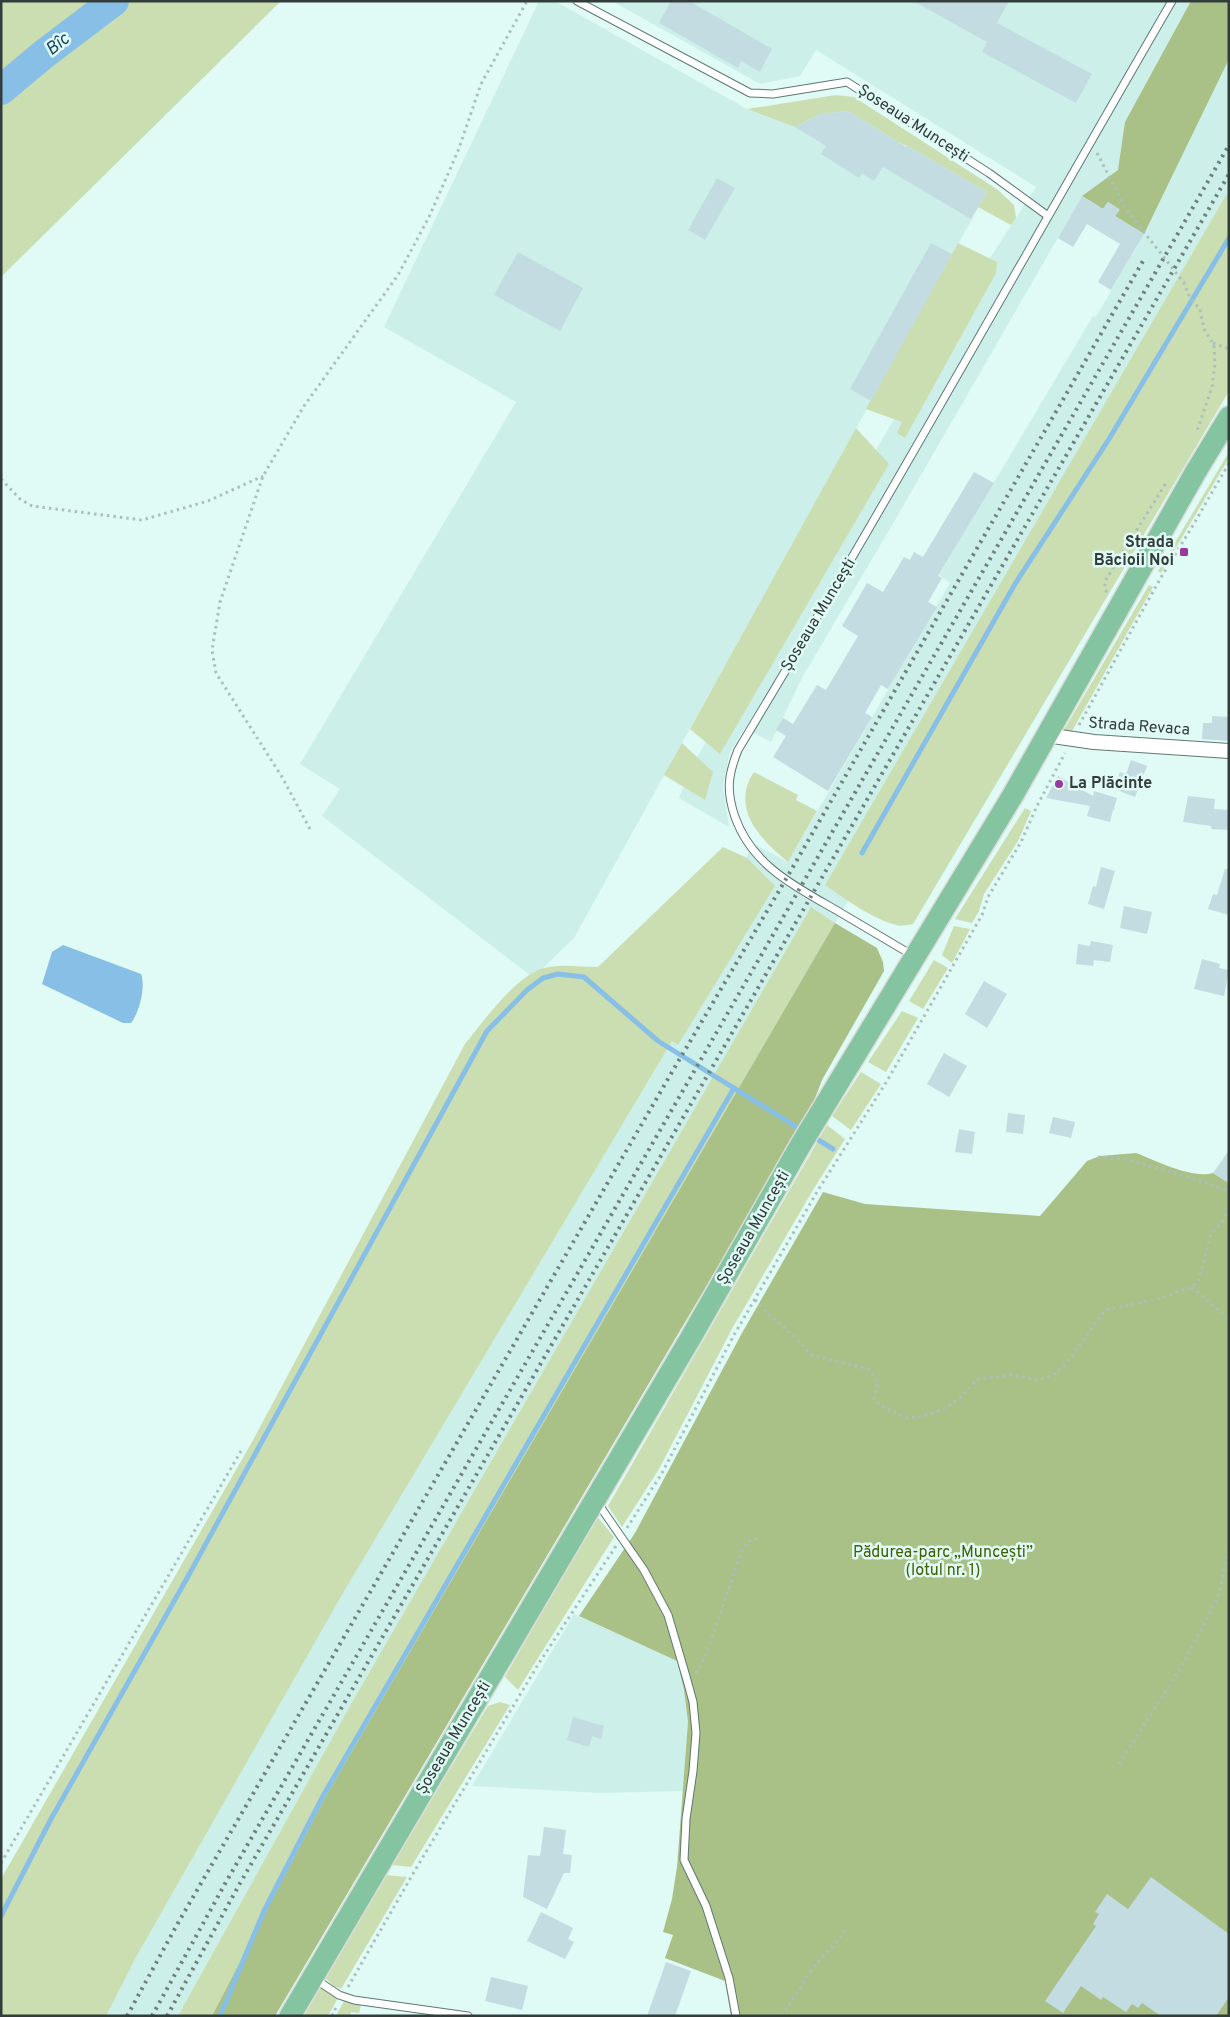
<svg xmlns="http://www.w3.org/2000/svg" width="1230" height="2017" font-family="Overpass,sans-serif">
<rect width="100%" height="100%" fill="#e0faf5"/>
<g fill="#ccf0e9">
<path d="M539,1H555L747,109L795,127L821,114L848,111L898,142L907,146L987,192L574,938L542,969L530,975L322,816L340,789L300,764L516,402L384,327Z"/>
<path d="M612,1H1229V391L913,924L898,926L848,901L327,1794L212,2016H74L754,844L788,862L950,583L939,575L1093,316L1096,317L1144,234L1115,216L1119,209L1108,202L1082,196L891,527L803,676L771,742L745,728L730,752L723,786L729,827L679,798L692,766L968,292L1036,187L816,50L800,76L760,84Z"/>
<path d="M574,1614L677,1661L684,1690L688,1722L683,1791L600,1793L472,1786Z"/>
</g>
<g fill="#cbdeb1">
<path d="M1,1H281L1,277Z"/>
<path d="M836,95L854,97L998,190L1014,205L1016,218L1011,225L978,207L987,192L907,146L898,142L848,111L821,114L795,127L747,109Z"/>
<path d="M1229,190V391L913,924C908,925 902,926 897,925C874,920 845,899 825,885Z"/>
<path d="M958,243L997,262L996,273L905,438L897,433L902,422L866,409Z"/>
<path d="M856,428L889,464L720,754L690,729Z"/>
<path d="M1229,452V458L1161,573L1158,571Z"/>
<path d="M1149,585L1153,587L1072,731L1064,730Z"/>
<path d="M682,743L713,772L705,800L664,775Z"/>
<path d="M754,772L798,795L796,800L817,811L788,862C760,839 730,808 754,772Z"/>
<path d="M1025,808L1031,811L1018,841L984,894L979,911L972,923L955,919Z"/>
<path d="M723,847L747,858L775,886L678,1045L672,1041L343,1593L135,1959L106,2016H1V1879L252,1442L465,1044C484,1021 512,980 541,969C557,963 580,967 598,967Z"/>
<path d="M811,907L835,923L327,1794L212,2016H178L350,1706Z"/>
<path d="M954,926L970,929L952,963L942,955Z"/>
<path d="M934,960L948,968L923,1009L909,1001Z"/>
<path d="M902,1011L918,1018L886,1072L868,1062Z"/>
<path d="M861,1072L881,1084L851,1130L832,1116Z"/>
<path d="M827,1125L845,1139L813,1190L733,1327L659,1469L622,1527L608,1506Z"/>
<path d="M596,1515L614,1537L518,1690L505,1677Z"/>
<path d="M500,1702L510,1705L411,1867L392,1865L488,1706Z"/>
<path d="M386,1875L407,1877L341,1989L334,1986L325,1978Z"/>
<path d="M320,1987L338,1998L328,2016H304Z"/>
<path d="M344,2001L361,2005L359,2013L351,2012L350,2016H336Z"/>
</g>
<g fill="#a9c087">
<path d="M1191,1H1229V59L1144,234L1115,216L1119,209L1108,202L1103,209L1082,196L1118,170L1125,122Z"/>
<path d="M835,923L877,948L883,962L884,971L822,1080L811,1109L275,2016H212L327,1794Z"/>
<path d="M1136,1153C1157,1161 1191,1179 1213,1173L1229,1183V2016H731L725,1981L665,1958L673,1935L663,1932L672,1899L677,1867L688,1722L684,1690L677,1661L579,1616L635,1533L742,1333L823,1192L865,1204L1040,1216L1087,1161L1100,1156Z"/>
</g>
<path fill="#87bfe7" d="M63,945L141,974C146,987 139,1013 131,1023H123L42,984L52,952Z"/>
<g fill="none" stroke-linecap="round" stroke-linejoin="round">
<g stroke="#87bfe7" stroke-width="5">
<path d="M862,853L1015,584L1109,439L1229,238"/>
<path d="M812,1136L833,1149"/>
<path d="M1,1916L51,1819L186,1580L487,1031L527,990L543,978L558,974L584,977L658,1041L803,1131"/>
<path d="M220,2016L264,1911L323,1796L734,1088"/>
</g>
<path stroke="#87bfe7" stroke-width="30" d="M1,90L44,54L114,1"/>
</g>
<g fill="#c2dce1">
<path d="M671,1H689L772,49L760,72L741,61L738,68L659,23Z"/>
<path d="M913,1H1009L997,23L1092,74L1076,103L982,52L987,42Z"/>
<path d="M848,111L906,147L907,146L987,192L971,219L883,167L874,181L862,173L859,178L821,154L826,146L795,127L821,114Z"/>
<path d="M717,178L735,188L705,240L688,230Z"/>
<path d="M1082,196L1103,209L1108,202L1120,210L1115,216L1144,234L1111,290L1098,282L1120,244L1087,224L1073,247L1058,238Z"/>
<path d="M931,243L952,254L871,401L850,389Z"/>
<path d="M518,252L583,288L560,331L494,295Z"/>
<path d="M974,472L994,483L938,576L942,578L928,602L937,607L888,689L881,685L865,713L872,717L828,791L773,757L786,736L776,730L783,718L793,724L817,685L826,690L858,636L842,626L867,583L883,592L904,557L910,560L914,552L923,557Z"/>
<path d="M1212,716L1229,717V741L1202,739L1203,723H1212Z"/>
<path d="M1131,760L1147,766L1135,797L1114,789L1120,772L1126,774Z"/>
<path d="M1058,776L1093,796L1094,791L1117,798L1114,808L1115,809L1113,810L1110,822L1087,816L1090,806L1046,798Z"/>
<path d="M1188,796L1215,799L1214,809L1229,810V830L1211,829V826L1183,822Z"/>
<path d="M1101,867L1115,871L1104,909L1088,904L1093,886L1096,887Z"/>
<path d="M1225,869H1229V915L1208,909L1213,894L1217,895Z"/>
<path d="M1124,906L1152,912L1147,934L1120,928Z"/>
<path d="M1091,941L1113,945L1110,962L1094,960L1093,966L1076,964L1078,944L1090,946Z"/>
<path d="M1202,959L1220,964L1219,968L1229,970L1224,996L1194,989Z"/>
<path d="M984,981L1007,994L987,1028L965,1014Z"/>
<path d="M944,1053L967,1066L949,1097L927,1084Z"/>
<path d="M1008,1113L1025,1115L1023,1134L1006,1132Z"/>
<path d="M1053,1117L1075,1122L1071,1138L1049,1133Z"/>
<path d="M959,1129L975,1132L972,1154L955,1152Z"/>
<path d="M1229,1150V1183L1213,1173Z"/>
<path d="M573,1717L604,1726L601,1739L592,1736L589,1747L567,1740Z"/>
<path d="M544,1827L566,1830L563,1854L572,1855L570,1873H564L547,1909L523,1897L528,1855L540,1856Z"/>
<path d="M1151,1877L1229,1934V1997L1216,2016H1161L1142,2003L1138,2008L1132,2004L1126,2012L1103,1997L1101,2000L1081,1986L1063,2013L1045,2001L1096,1926L1093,1924L1099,1914L1095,1912L1107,1894L1128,1909Z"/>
<path d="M541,1912L573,1928L568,1939L574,1942L565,1959L527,1941Z"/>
<path d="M666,1962L691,1971L675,2016H647Z"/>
<path d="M491,1977L528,1986L522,2010L485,2001Z"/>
</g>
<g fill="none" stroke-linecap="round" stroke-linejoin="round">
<defs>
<g id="lane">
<path d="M577,1L750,93L773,94L847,82L989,173L1048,216"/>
<path d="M912,955C887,940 861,925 836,910C794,886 752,865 735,817C726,791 728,775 738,750C887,503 1027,251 1172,1"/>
<path d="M597,1502L644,1570L668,1615L687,1680L693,1702L696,1733L693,1771L686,1819L684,1860L706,1906L729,1978L736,2016"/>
<path d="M315,1979L339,1995L354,2000L468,2016"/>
</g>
<path id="street" d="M1046,735L1094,742L1229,751"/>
<path id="primary" d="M290,2016L690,1339L800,1146L1013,795L1195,473L1229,417"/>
</defs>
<use href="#lane" stroke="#607874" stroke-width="9"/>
<use href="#street" stroke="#607874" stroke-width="16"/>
<use href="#primary" stroke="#dadcdc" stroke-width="24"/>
<g stroke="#abc0bc" stroke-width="3" stroke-dasharray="2.5 4" stroke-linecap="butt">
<path d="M1097,153L1126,209L1184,283L1189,295L1200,310L1204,329L1214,345L1215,364L1212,387L1197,431"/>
<path d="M1213,343L1229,349"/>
<path d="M1,479L20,499L32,506L142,520L208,501L263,476"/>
<path d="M1107,592L1105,590V581L1166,483"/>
<path d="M1079,725L1160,579L1192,527L1229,463"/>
<path d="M310,829L282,777L216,673L212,650L220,602L263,476L304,406L398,275L429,217L458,151L481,84L527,1"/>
<path d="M1098,1157L1124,1159L1179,1174L1229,1191"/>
<path d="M1192,1287L1229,1319"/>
<path d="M755,1300L770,1316L795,1337L811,1355L868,1369L878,1382L874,1398L880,1405L906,1418L924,1416L941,1410L959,1399L978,1379L1011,1375L1038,1380L1052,1376L1065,1365L1105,1310L1158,1299L1192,1287L1199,1280L1211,1234L1222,1222L1229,1206"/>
<path d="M627,1528L662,1473L734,1335L817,1192L887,1081L982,915L988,897L1021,842L1037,806L1065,753"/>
<path d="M696,1673L705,1658L741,1552L749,1541L760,1538"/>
<path d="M1119,1764L1186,1659L1220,1592L1229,1547"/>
<path d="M1,1863L241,1451"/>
<path d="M348,1987L414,1872L539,1663L616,1546"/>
<path d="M332,2016L337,2005"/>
<path d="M782,2016L812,1969L842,1936L846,1927"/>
</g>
<use href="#lane" stroke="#fff" stroke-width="7"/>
<use href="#street" stroke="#fff" stroke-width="14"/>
<use href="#primary" stroke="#85c4a0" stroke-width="21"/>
<g stroke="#70807e" stroke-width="4" stroke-dasharray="2.5 5" stroke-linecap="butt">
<path d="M127,2016L178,1923L672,1072L786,879L1143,261"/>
<path d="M152,2016L226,1882L1229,145"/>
<path d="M167,2016L239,1885L1229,174"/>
</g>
</g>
<g fill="#99389f" stroke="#e0faf5" stroke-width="2">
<rect x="1179" y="547" width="10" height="10" rx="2.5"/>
<circle cx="1059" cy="784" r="5"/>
</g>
<g text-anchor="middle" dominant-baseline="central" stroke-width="5" stroke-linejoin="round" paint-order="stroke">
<g font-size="16" fill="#323c3b" stroke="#e0faf5">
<text transform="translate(913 124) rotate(33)">Șoseaua Muncești</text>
<text transform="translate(819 615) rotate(-59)">Șoseaua Muncești</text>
<text transform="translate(1139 727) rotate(4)">Strada Revaca</text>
<text transform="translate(754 1228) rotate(-60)">Șoseaua Muncești</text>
<text transform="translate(454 1738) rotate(-59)">Șoseaua Muncești</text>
</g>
<g font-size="16" font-weight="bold" fill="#323c3b" stroke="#e0faf5" text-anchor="end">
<text x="1174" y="543">Strada<tspan x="1174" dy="18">Băcioii Noi</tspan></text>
<text x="1069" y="784" text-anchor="start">La Plăcinte</text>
</g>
<g font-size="16" fill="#445e03" stroke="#e0faf5">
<text x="943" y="1553">Pădurea-parc „Muncești”<tspan x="943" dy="18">(lotul nr. 1)</tspan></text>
</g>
<g font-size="18" font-style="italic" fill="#194460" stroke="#e0faf5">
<text transform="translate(58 45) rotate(-38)">Bîc</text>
</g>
</g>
<rect width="1230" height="2017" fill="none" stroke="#323c3b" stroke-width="5"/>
</svg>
